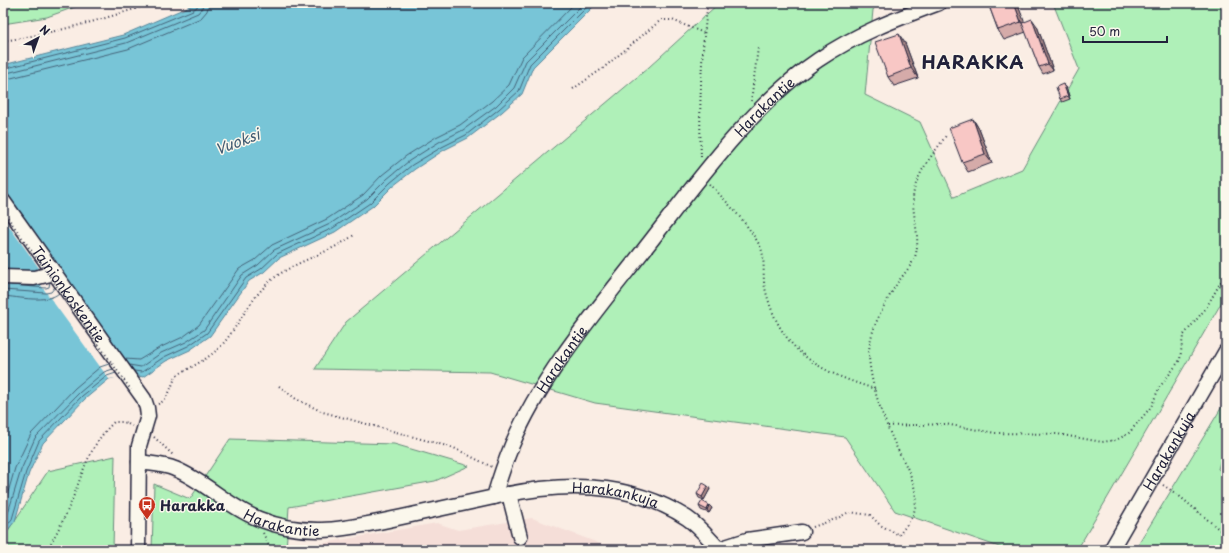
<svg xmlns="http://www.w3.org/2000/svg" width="1229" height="553" font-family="'Playpen Sans',sans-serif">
<rect width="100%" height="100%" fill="#faede4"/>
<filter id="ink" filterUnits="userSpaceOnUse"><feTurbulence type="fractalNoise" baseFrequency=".025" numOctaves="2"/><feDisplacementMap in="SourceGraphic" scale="8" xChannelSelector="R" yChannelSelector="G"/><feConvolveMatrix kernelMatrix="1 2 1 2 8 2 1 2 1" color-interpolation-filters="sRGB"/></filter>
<g filter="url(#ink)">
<path fill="#f5ded8" d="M532,518L601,544L651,547L654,550H304L302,547L437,523L458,530Z"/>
<g fill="#aff0b8" stroke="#68897a">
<path d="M3,3H86L47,17L3,24Z"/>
<path d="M719,3H877L873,10L865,95L920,122L954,197L1022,169L1079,69L1053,3H1226V295L1077,550H1008L895,511L845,437L595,403L490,372L315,369L346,322L649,67Z"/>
<path d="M1226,400V442L1218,469L1226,474V550H1135Z"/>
<path d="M230,439L394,444L469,466L435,481L289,507L286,550H152L154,484L190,499Z"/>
<path d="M115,456L113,550H3V538L48,471Z"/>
</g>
<path fill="#78c5d7" stroke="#568499" d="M197,3H597L533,67L522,94L502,112L468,138L444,150L415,169L393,186L373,206L335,232L279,258L264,272L249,281L210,336L190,350L166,361L143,377L129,374L109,379L85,399L43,443L29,473L15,521L3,536V281L47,284L37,270L29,276L3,274V65L123,35Z"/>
<path fill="#faede4" d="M3,192L137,378L129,376L109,379L40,284H47L37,270L39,268L3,218Z"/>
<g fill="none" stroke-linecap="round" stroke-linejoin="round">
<g stroke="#446379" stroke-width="1">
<path d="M3,69L125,38L193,10L197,7L198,3"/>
<path d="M3,74L126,43L198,13L202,8L203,3"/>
<path d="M3,80L128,49L201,18L207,11L209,3"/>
<path d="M11,285L46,288L49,287L50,282"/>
<path d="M3,290L46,293L51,292L55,287"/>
<path d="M3,296C18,297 48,304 59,293"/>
<path d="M125,359L139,360L159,348L183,337L199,325L239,269L255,260L272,245L327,219L363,195L382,175L406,156L436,137L460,125L492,101L509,85L522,57L575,3"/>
<path d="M129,365L141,367L161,353L186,342L204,330L242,275L258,265L274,250L330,224L367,199L387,179L409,161L439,142L463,130L496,106L514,88L526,61L584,3"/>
<path d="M134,371L142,372L164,357L188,346L207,333L246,278L261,269L277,254L333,228L370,203L390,183L412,165L442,147L466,135L499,109L519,91L530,64L591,3"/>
<path d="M3,510L15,468L31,434L75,388L100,367L109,364"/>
<path d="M3,522L7,516L21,470L35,438L79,393L104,372L113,369"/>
<path d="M3,530L12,519L26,472L39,441L82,396L107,376L116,373"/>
</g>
<defs>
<g id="minor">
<path id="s1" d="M3,201L144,399L147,408L148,416L139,446L138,550"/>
<path d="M3,277L34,278L55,273"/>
<path id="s2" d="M139,462C151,464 164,464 175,469C205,481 228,507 259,519C309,539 351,528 402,517C433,510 463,504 494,497C499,480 505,462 512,445C543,370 608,297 657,233C701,176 758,100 818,60C856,34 896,19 939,3"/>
<path d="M509,494L520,537"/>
<path id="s3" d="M494,497C560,482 628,480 687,518C699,526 710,540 720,550"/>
<path d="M719,549L747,540L802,532"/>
<path id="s4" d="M1111,550L1226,351"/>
</g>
</defs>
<use href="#minor" stroke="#22223b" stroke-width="17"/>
<g stroke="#22223b" stroke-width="2" stroke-dasharray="1 3" stroke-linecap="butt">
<path d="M3,26L6,22L7,3"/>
<path d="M3,41C54,33 103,20 152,3"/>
<path d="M573,89L602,69L661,20H672L704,33"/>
<path d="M751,101L758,48"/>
<path d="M701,157C699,107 701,59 707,9L709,3"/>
<path d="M710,184C729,205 746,221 760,246C766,258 762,275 765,288C780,351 817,371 875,389"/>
<path d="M279,386L296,399L323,412L454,448L492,467"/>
<path d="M158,404C169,400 171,386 176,376C192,366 209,359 222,345C240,324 251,296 274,278C298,260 330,253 354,235"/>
<path d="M888,426L945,424L995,433L1057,434L1102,442L1116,440L1128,434L1151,407L1159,388L1180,360L1183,336L1206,308L1226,273"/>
<path d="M154,437L173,455"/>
<path d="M1163,485L1178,495L1226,535"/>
<path d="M813,527L838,518L849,512L870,515L880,525L899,535C904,528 911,521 914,512C921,487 905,465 895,444C883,417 871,387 869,357C868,331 885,303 898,282C904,274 911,266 915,257C921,238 913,220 913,200C913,176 934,154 947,134"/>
<path d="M263,533L271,550"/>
<path d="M47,550C56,534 65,518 72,500C84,470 89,446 114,422H124L132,426"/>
</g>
<use href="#minor" stroke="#fbf7ec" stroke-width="14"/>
<path stroke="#22223b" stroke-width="2" stroke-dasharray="1 3" stroke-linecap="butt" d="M3,211L131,390"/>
</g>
<g fill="#d5aba9" stroke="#22223b">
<path d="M988,3H1017L1024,22L1037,26L1053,70L1043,74L1039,67L1026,32L1004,40L998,30Z"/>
<path d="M905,43L918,78L894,86L888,77Z"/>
<path d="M1066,87L1070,99L1062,102L1060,99Z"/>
<path d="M973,119L979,129L992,163L968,172L962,162Z"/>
<path d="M710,489L704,500L699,498L697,494Z"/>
<path d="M709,505L712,508L709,513L701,510L699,506Z"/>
</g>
<g fill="#ae8b8a" stroke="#22223b">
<path d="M1014,3H1017L1028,31L1021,22Z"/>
<path d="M1032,19L1037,26L1053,70L1048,64Z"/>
<path d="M899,34L905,43L918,78L911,68Z"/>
<path d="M1063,84L1066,87L1070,99L1068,96Z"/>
<path d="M973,119L979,129L992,163L985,154Z"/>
<path d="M708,486L710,489L704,500L702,497Z"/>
<path d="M709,505L712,508L709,513L707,510Z"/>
</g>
<g fill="#f8c7c5" stroke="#22223b">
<path d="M988,3H1014L1021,22L998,30Z"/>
<path d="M1032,19L1048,64L1039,67L1022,23Z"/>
<path d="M899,34L911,68L888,77L875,42Z"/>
<path d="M1063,84L1068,96L1060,99L1056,87Z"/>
<path d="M973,119L985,154L962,162L949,128Z"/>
<path d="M703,483L708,486L702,497L697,494Z"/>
<path d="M702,501L709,505L707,510L699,506Z"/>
</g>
</g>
<defs>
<symbol id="bus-pin" viewBox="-11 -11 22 30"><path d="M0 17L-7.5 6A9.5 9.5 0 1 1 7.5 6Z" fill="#c8321e" stroke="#fbf7ec"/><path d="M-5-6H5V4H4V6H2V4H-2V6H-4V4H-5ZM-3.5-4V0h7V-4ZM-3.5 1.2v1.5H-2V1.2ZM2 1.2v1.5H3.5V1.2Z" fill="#fff"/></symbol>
</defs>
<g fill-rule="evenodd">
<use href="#bus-pin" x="137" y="495" width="20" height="27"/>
</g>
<g text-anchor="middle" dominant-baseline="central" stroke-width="3" stroke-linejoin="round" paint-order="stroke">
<g font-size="14" fill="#22223b" stroke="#fbf7ec">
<text stroke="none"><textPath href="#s2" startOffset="853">Harakantie</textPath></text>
<text stroke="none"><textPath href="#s1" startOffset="114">Tainionkoskentie</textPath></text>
<text stroke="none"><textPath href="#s2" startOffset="529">Harakantie</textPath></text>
<text stroke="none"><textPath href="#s4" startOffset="115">Harakankuja</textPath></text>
<text stroke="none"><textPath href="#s3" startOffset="123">Harakankuja</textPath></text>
<text stroke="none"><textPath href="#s2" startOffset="158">Harakantie</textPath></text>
</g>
<g font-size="14" font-weight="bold" fill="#22223b" stroke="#fbf7ec" text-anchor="start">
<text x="160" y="505">Harakka</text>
</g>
<g font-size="15" font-style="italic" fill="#405b72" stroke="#fbf7ec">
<text transform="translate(237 141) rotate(-21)">Vuoksi</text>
</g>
<g font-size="18" font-weight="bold" letter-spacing="1" fill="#22223b" stroke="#fbf7ec">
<text x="973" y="61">HARAKKA</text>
</g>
</g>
<rect width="1229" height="553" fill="none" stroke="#fbf7ec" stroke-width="16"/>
<rect x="8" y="8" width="1213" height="537" fill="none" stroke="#22223b" stroke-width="1.5" filter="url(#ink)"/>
<g transform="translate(38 38) rotate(41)" stroke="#fbf7ec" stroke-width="3" paint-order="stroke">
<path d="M0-3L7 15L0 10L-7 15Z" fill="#22223b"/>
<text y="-6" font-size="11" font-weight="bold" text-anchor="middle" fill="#22223b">N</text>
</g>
<path d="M1083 36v6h84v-6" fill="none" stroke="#22223b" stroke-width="2"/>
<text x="1089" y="36" font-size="12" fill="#22223b" stroke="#fbf7ec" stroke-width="3" paint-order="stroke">50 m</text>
</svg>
